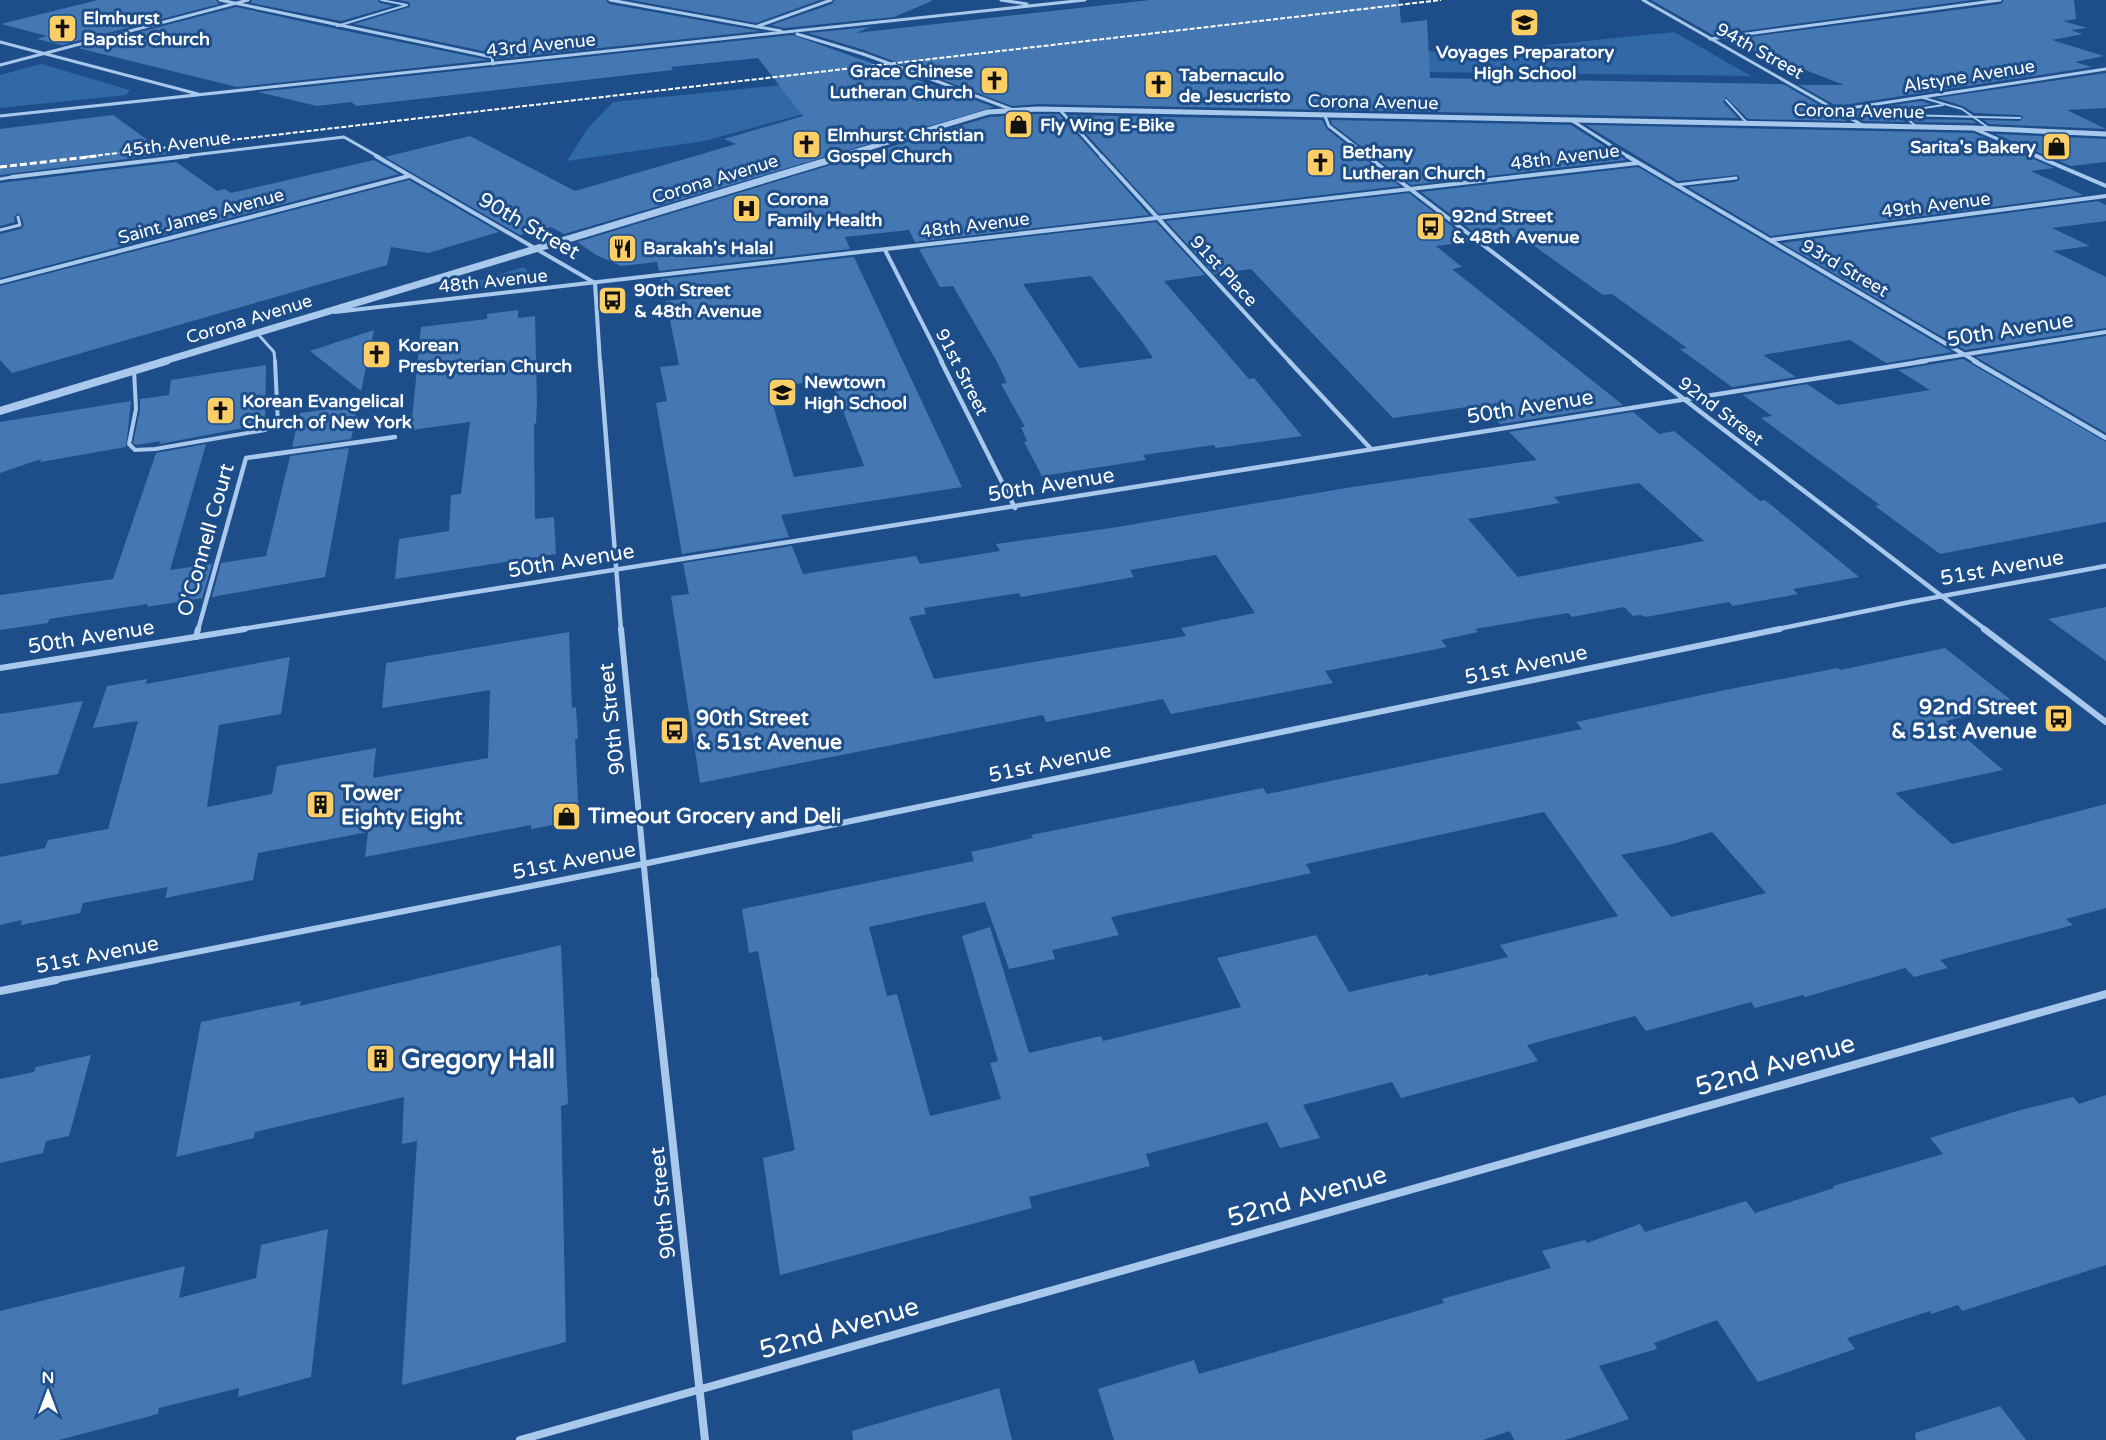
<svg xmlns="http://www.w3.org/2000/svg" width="2106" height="1440" font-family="'Varela Round',sans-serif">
<rect width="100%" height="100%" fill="#1d4e8a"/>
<g fill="#3068a8">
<path d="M1674,32L1751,76L1425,72L1427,51L1461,54Z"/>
<path d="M41,64L130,90L126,95L0,108V75Z"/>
<path d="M791,84L845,103L704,141L567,161L588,128L613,102Z"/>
<path d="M524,267L539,281L441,292Z"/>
</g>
<g fill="#4577b2" fill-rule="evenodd">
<path d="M98,0H216L219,4L62,45L37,39L47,36L1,24Z"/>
<path d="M252,0H378L380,3L393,6L341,21L251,3Z"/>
<path d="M399,0H606L609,4L760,31L496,59L493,53L354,24L410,7L409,2Z"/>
<path d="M631,0H820L756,23Z"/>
<path d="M835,0H932V1L894,17L784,28L771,25L832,4Z"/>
<path d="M1150,0H1399L1401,23L1427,20L1430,78L1783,84L1847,121L1748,119L1726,97L1723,102L1738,118L1038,104L1012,106L864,50L808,33L870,27L856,33Z"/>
<path d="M1651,0H1972L1713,35Z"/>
<path d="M2004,0H2074L2076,19L2063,21L2087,28L2070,30L2083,34L2052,40L2104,56L2075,62L2092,67L1837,106L1799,85H1844L1727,40L2001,4Z"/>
<path d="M236,7L337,29L488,60L237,87L78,48Z"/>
<path d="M793,35L994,107L564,234L551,227L520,235L385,157L470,136L575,191L736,144L724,139L803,116L758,58L671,67L673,70L357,106L351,102L317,106L258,92Z"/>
<path d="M2106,73V108L2067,110L2106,129L1989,124L1984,120L2020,121L2023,117L2020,115L1974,113L1963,106L1937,98Z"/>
<path d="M1921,101L1931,104L1896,110V114L1905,122L1863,121L1847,112Z"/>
<path d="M1038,114H1059L1149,215L915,242L909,230L845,237L850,249L659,271L657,262L621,266L596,255L577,242L989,117Z"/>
<path d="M113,115L167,154L0,175V129Z"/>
<path d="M1069,115L1322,120L1327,129L1400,186L1159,214Z"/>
<path d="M1912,119L1972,120L1976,123L1916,122Z"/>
<path d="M1331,120L1571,125L1626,160L1411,185L1332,124Z"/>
<path d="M1586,125L1974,133L2054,168L2031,171L2083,195L1771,236L1688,187L1736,182L1740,179L1738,175L1678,181Z"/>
<path d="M1995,134L2106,139V162L2071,166Z"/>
<path d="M374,160L399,174L0,278V234L21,229L24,225L21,216L18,213L14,217L15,222L0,226V183L176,162L217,191L225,189L231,193Z"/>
<path d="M1638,167L1952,352L1886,363L1850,340L1763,355L1796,377L1732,387L1680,349L1687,348L1612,294L1603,295L1520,236L1484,240L1421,192Z"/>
<path d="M409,180L499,232L428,253L391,247L387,265L12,373L0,360V286Z"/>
<path d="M1409,193L1472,242L1436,246L1462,267L1452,269L1623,405L1500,424L1480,405L1393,418L1251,269L1214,274L1166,221Z"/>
<path d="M2098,201L2106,205V221L2052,228L2090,246L2053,251L2106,277V328L1965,350L1782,243Z"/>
<path d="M1156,222L1205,275L1164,281L1249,379L1254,378L1302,436L1216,448L1214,445L1143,455L1146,460L1042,476L1024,442L1027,441L1021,427H1025L1001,384L1007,383L997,362L953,286L940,287L919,249ZM1091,276L1143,343L1153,358L1079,368L1023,284Z"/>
<path d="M854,257L962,487L781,515L789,537L682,554L656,403L667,401L660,367L679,365L666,301L693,298L662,285L661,279ZM831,379L864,466L794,477L768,388Z"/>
<path d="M518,310V318L535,316L537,403L536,423L534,424L535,519L554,517L556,554L395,579L399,539L449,531L451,495L461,494L470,422L411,430L421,327L487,319V314Z"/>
<path d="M374,330L361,391L310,351Z"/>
<path d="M2106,336V433L1976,357Z"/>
<path d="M1963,359L2106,442V522L1940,554L1875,506L1880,505L1761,418L1772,416L1743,395L1807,384L1838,405L1930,390L1898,370Z"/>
<path d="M266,365L265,424L159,444L161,441L136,445L133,443L140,410V399L169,395L171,380Z"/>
<path d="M131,401L126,447L40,462L41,459L0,473V422Z"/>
<path d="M358,405L351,439L292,447L300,413Z"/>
<path d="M1633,412L1659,434L1674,431L1760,501L1765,500L1859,577L1793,589L1798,594L1733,606L1729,602L1646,617L1641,615L1633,616L1624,607L1572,617L1568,613L1475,629L1478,632L1441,640L1447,647L1325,671L1333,683L1171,714L1163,699L1046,722L1043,715L700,783L671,596L689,594L683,563L792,546L803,574L916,556L920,564L1000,551L996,544L1111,528L1346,488L1537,460L1509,432ZM1639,483L1704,541L1518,577L1468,519L1560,503L1554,497ZM1216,555L1255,613L1181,628L1186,636L934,679L909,617L926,614L924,608L1019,593L1021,597L1134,577L1130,570Z"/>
<path d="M206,444L170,570L212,564L202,598L147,607L148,604L68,616L49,619L48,623L0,630V595L113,579L156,453Z"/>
<path d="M349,448L325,577L212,597L221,563L266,556L290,456Z"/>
<path d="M2106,607V661L2048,619Z"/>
<path d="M569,632L572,708L576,707L578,739H575L579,820L531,829V825L365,857L368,832L258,853L253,880L165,898L168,887L83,903L80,913L21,925L22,920L0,925V857L45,848L48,840L108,829L138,721L93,728L107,686L147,679L146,684L290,657L281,714L219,725L207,807L272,794L277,766L376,748L373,778L488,758L490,690L382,708L386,663Z"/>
<path d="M1945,648L2016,704L1946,721L2003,770L1895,793L1952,844L2106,804V908L2066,919L2073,925L1940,960L1948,968L1914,977L1905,968L1805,997L1803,995L1755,1008L1751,1002L1646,1031L1635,1016L1527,1045L1538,1061L1401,1098L1392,1082L1303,1105L1320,1138L1280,1148L1267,1122L1146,1154L1150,1166L1029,1197L1032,1208L780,1275L763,1158L795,1150L758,951L749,953L742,909L974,861L971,852L1033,838L1031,835L1263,788L1267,794L1582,729L1576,722L1720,691L1838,668L1840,670ZM1544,812L1618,916L1500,945L1508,957L1429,976L1428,974L1349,992L1316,935L1217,958L1241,1007L1103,1041L1101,1036L1029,1053L990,927L962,936L998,1061L990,1063L1001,1099L930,1116L897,994L887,996L869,927L985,902L1009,969L1055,959L1052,950L1119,935L1111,917L1311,873L1306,864ZM1712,832L1766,893L1671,917L1621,855L1673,844Z"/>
<path d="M83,701L58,774L0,784V714Z"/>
<path d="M561,945L568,1104L561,1106L566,1342L402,1385L417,1141L402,1144L404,1097L255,1132L254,1138L176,1157L201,1022L301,1001L300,1006Z"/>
<path d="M91,1055L69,1136L46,1141L43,1153L0,1163V1079L34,1072L36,1067Z"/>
<path d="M2106,1095V1265L1962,1311L1958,1305L1931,1314L1930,1311L1847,1338L1855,1349L1758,1382L1717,1320L1654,1343L1657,1349L1599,1366L1629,1419L1565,1440H1514L1510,1431L1483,1440H1114L1098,1389L1194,1360L1199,1374L1444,1303L1442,1299L1551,1268L1542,1251L1585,1240L1587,1243L1640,1224L1645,1232L1746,1201L1755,1213L1834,1188L1833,1186L1943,1154L1930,1138L2017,1111L2073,1097L2079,1104Z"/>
<path d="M328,1229L311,1377L238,1397L239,1388L159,1408L158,1414L59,1440H0V1311L185,1266L179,1298L256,1278L261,1245Z"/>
<path d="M999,1388L1012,1440H853L852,1431Z"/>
<path d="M2000,1406L2026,1440H1916L1915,1433Z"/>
</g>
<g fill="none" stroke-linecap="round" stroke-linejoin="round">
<g stroke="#a8c8ec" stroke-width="2">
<path d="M337,26L407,5L381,0"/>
<path d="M1920,97L1962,109L1989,128"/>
<path d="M1726,100L1748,124"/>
<path d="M1903,115L2020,118"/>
<path d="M1917,127L1899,112L1943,105"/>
</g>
<g stroke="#a8c8ec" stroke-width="3">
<path d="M0,179L12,177"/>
<path d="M1676,185L1736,178"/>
<path d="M0,230L20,225L18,217"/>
<path d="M257,333L274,352L275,362"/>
</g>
<path stroke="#a8c8ec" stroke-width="4" d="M134,370L136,409L129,444L135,450L155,449L265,430L278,424L275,361"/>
<g stroke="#a8c8ec" stroke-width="3">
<path d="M220,0L492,57L493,64"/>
<path d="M610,0L781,31"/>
<path d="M1001,0L1027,4"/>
<path d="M1643,0L1864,126"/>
<path d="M758,26L831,0"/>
<path d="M797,34L863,54"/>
<path d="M1710,39L2000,0"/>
<path d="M0,42L198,94"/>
<path d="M0,65L248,0"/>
<path d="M902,68L1013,110"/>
<path d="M1060,110L1102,157"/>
<path d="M1837,110L2106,69"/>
<path d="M0,116L1085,0"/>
<path d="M1325,116L1329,126L1369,157"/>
<path d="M1571,120L1629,157"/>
<path d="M1972,128L2040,157"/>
<path d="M176,157L344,137L379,157"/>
</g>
<g stroke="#a8c8ec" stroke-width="4">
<path d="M376,156L595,283L600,362"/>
<path d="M1101,156L1290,362"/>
<path d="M1367,156L1636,362"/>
<path d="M1627,156L1977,362"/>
<path d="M2036,156L2106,186"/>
<path d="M12,177L188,156"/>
<path d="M1771,240L2106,196"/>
<path d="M885,250L942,362"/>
<path d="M0,282L409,176"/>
<path d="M335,312L1638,163"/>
<path d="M1917,362L2106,332"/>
</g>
<g stroke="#a8c8ec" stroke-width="4.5">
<path d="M600,361L621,630"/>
<path d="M941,361L1015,508"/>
<path d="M1289,361L1371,449"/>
<path d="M1634,361L1986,630"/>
<path d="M1974,361L2106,438"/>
<path d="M198,630L246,458L395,437"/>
<path d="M236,630L1926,361"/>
<path d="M1773,630L1910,602L2106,566"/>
</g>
<g stroke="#a8c8ec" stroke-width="6">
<path d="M621,629L655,981"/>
<path d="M1984,629L2106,722"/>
<path d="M196,637L198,629"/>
<path d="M0,668L245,629"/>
<path d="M49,981L643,864L1780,629"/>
</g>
<g stroke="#a8c8ec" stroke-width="8">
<path d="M655,980L705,1440"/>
<path d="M0,991L56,980"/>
<path d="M520,1440L2106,994"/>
</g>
<path stroke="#a8c8ec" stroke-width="5" d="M838,157L988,112L1038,109L1972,128L2106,134"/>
<path stroke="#a8c8ec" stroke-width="7" d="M161,362L843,156"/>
<path stroke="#a8c8ec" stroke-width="8" d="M0,411L166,361"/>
<path stroke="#fff" stroke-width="2" stroke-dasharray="5 2" stroke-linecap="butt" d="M84,157L1441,0"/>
<path stroke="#fff" stroke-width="3" stroke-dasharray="7 3" stroke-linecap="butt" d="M0,167L97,156"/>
<path stroke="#a8c8ec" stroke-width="3" d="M863,54L902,68"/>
</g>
<defs>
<symbol id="school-square" viewBox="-11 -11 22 22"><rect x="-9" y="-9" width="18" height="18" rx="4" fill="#fcce66" stroke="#1d4e8a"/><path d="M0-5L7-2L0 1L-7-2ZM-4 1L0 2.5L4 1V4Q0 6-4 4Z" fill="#111"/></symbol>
<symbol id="church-square" viewBox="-11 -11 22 22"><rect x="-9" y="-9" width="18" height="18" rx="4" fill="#fcce66" stroke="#1d4e8a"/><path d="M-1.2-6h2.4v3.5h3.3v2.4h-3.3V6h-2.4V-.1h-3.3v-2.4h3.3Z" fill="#111"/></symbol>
<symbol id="shop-square" viewBox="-11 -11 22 22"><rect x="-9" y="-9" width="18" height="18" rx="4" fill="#fcce66" stroke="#1d4e8a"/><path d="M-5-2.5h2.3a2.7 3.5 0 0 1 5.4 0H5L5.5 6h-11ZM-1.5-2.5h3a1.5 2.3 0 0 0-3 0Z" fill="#111"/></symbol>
<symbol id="hospital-square" viewBox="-11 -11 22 22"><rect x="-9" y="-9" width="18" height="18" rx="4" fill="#fcce66" stroke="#1d4e8a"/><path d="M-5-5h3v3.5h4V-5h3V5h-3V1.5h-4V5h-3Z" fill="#111"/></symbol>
<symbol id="bus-square" viewBox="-11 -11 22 22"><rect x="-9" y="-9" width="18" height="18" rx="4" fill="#fcce66" stroke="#1d4e8a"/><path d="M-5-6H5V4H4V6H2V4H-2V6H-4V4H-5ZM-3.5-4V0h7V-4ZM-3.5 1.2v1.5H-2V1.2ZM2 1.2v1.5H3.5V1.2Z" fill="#111"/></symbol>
<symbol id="restaurant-square" viewBox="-11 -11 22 22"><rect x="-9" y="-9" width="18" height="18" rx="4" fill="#fcce66" stroke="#1d4e8a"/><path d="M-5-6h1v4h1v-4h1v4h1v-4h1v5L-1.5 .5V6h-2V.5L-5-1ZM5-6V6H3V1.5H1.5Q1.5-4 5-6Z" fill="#111"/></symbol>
<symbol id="building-square" viewBox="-11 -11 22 22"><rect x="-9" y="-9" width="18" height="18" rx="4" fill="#fcce66" stroke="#1d4e8a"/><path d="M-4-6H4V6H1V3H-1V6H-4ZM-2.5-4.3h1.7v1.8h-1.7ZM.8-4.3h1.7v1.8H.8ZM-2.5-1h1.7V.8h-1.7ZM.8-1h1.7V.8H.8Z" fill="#111"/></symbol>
</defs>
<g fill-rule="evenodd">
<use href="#school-square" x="1508" y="6" width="33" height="33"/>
<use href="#church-square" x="46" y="12" width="33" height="33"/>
<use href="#church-square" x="978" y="64" width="33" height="33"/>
<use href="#church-square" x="1142" y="68" width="33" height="33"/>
<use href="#shop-square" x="1002" y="108" width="33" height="33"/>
<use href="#church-square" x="790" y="128" width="33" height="33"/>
<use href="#shop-square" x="2040" y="130" width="33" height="33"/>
<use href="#church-square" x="1304" y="146" width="33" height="33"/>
<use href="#hospital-square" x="730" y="192" width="33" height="33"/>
<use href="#bus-square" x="1414" y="210" width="33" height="33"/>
<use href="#restaurant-square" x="606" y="232" width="33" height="33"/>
<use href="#bus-square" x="596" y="284" width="33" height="33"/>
<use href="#church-square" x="360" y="338" width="33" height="33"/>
<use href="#school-square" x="766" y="376" width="33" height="33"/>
<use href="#church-square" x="204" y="394" width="33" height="33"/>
<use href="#bus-square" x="2042" y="702" width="33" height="33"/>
<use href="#bus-square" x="658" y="714" width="33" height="33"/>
<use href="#building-square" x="304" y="788" width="33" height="33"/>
<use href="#shop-square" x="550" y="800" width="33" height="33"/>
<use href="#building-square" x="364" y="1042" width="33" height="33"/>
</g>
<g text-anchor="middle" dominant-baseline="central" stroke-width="6" stroke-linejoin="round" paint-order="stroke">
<g font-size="18" font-weight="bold" fill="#fff" stroke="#1d4e8a" text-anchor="start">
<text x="83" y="18">Elmhurst<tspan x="83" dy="21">Baptist Church</tspan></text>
<text x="1525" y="52" text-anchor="middle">Voyages Preparatory<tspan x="1525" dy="21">High School</tspan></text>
<text x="973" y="71" text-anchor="end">Grace Chinese<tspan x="973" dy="21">Lutheran Church</tspan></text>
<text x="1179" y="75">Tabernaculo<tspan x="1179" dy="21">de Jesucristo</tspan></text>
<text x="1040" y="125">Fly Wing E-Bike</text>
<text x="827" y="135">Elmhurst Christian<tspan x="827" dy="21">Gospel Church</tspan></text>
<text x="2036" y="147" text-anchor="end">Sarita's Bakery</text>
<text x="1342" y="152">Bethany<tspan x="1342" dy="21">Lutheran Church</tspan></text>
<text x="767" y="199">Corona<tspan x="767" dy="21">Family Health</tspan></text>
<text x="1452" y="216">92nd Street<tspan x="1452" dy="21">&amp; 48th Avenue</tspan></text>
<text x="643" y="248">Barakah's Halal</text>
<text x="634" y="290">90th Street<tspan x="634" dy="21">&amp; 48th Avenue</tspan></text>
<text x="398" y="345">Korean<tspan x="398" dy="21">Presbyterian Church</tspan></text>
<text x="804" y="382">Newtown<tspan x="804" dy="21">High School</tspan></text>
<text x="242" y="401">Korean Evangelical<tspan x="242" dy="21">Church of New York</tspan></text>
</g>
<g font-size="18" fill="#fff" stroke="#1d4e8a">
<text transform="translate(541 45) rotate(-6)">43rd Avenue</text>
<text transform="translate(1760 51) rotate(29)">94th Street</text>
<text transform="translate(1969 76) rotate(-9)">Alstyne Avenue</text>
<text transform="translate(1373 102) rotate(1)">Corona Avenue</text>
<text transform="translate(1859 111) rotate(1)">Corona Avenue</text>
<text transform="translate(176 144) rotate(-7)">45th Avenue</text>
<text transform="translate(1565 157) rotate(-7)">48th Avenue</text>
<text transform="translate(715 179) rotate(-17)">Corona Avenue</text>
<text transform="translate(1936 205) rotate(-7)">49th Avenue</text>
<text transform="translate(201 216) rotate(-15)">Saint James Avenue</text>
<text transform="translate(975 225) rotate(-7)">48th Avenue</text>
<text transform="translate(1845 268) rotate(30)">93rd Street</text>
<text transform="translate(1224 271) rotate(47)">91st Place</text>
<text transform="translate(493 281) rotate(-6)">48th Avenue</text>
<text transform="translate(249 319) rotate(-17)">Corona Avenue</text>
<text transform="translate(962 372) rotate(63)">91st Street</text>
<text transform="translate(1721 411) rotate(37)">92nd Street</text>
</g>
<g font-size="21" fill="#fff" stroke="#1d4e8a">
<text transform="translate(529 226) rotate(30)">90th Street</text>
<text transform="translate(2010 330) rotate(-9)">50th Avenue</text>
<text transform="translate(1530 407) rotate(-9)">50th Avenue</text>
<text transform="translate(1051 485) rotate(-9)">50th Avenue</text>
<text transform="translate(206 540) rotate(-74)">O'Connell Court</text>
<text transform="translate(571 561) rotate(-9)">50th Avenue</text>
<text transform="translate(2002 568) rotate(-10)">51st Avenue</text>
<text transform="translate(91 637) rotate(-9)">50th Avenue</text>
<text transform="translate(1526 665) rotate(-12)">51st Avenue</text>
<text transform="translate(612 719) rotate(-96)">90th Street</text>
<text transform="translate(1050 763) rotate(-12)">51st Avenue</text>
<text transform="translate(574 861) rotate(-11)">51st Avenue</text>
<text transform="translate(97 955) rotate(-11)">51st Avenue</text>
<text transform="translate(663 1203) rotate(-96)">90th Street</text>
</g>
<g font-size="21" font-weight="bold" fill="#fff" stroke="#1d4e8a" text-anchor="start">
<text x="2037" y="707" text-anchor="end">92nd Street<tspan x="2037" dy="24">&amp; 51st Avenue</tspan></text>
<text x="696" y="718">90th Street<tspan x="696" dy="24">&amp; 51st Avenue</tspan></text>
<text x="341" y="793">Tower<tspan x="341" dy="24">Eighty Eight</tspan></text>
<text x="588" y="816">Timeout Grocery and Deli</text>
</g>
<g font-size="26" font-weight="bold" fill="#fff" stroke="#1d4e8a" text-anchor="start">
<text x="401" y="1059">Gregory Hall</text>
</g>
<g font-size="26" fill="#fff" stroke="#1d4e8a">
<text transform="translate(1775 1065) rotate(-16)">52nd Avenue</text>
<text transform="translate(1307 1196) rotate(-16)">52nd Avenue</text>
<text transform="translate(839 1328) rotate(-16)">52nd Avenue</text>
</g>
</g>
<g transform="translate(48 1392)" stroke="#1d4e8a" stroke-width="4.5" paint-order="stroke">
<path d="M0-4.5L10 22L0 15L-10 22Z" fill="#ffffff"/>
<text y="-9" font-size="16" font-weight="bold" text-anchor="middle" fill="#ffffff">N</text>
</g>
</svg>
